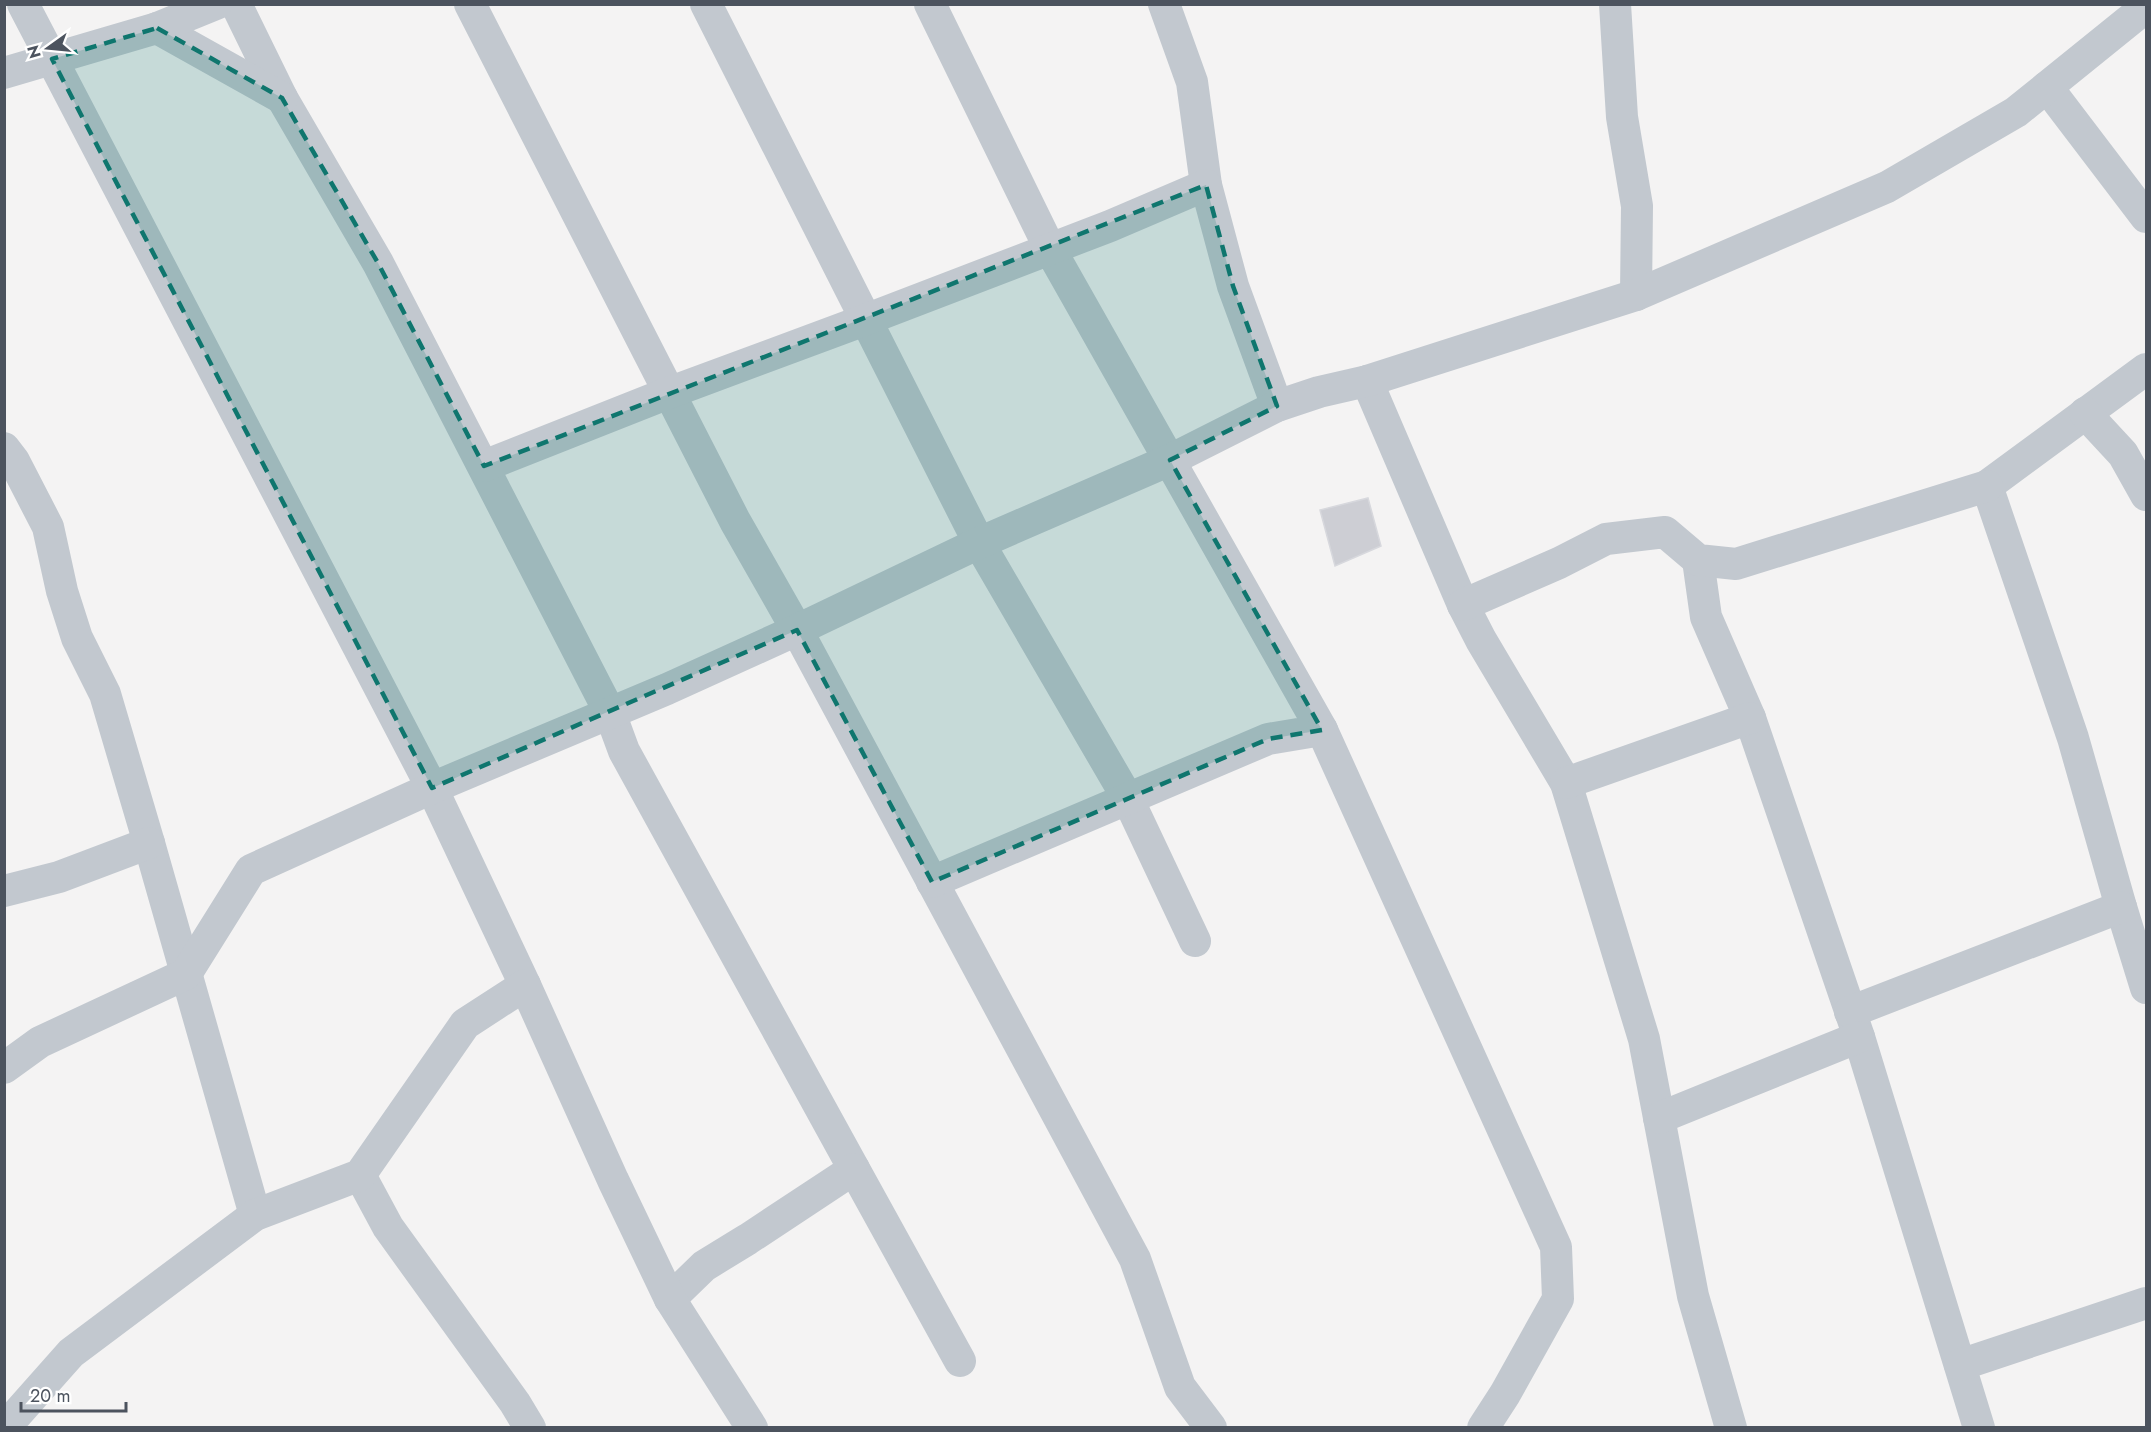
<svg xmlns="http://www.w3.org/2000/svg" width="2151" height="1432" font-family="Jost,sans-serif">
<rect width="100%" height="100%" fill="#f4f3f3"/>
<path fill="#cdced4" stroke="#d7d8dd" stroke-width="1.5" d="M1368,498L1381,546L1335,566L1320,510Z"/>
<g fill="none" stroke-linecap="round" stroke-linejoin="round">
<g stroke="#c2c8cf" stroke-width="32">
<path d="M23,4L432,788L525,985"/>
<path d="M236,4L282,98L378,263L610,713L624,751L854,1169L748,1239L704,1266L670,1299"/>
<path d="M470,4L735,521L797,630L1135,1259L1180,1387L1211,1428"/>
<path d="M706,4L979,543L1128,799L1195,941"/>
<path d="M930,4L1050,249L1322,730L1268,739L932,882"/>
<path d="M1164,4L1192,82L1206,185L1233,286L1277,406"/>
<path d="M1615,4L1622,117L1637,206L1636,295"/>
<path d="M157,28L282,98"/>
<path d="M4,73L157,28L216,4"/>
<path d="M2047,87L2146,217"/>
<path d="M2146,369L1987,486L2073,738L2121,907L2146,988"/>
<path d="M1367,381L1463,605L1481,640L1566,783L1644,1039L1693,1296L1731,1428"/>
<path d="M2085,413L2123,454L2146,495"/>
<path d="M4,448L14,461L48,527L62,591L77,638L105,694L149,843L255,1215"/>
<path d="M484,466L671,392L865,320L1110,226L1206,185"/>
<path d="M1698,560L1706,617L1750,718L1859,1037L1979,1428"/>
<path d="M1463,605L1559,563L1606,539L1665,532L1698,560L1736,564L1987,486"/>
<path d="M1322,730L1556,1247L1558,1299L1505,1394L1483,1428"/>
<path d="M1566,783L1750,718"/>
<path d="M4,891L59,877L149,843"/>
<path d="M1850,1012L2121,907"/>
<path d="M4,1068L40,1042L186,974L251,870L432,788L667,689L797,630L979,543L1170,460L1277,406L1319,392L1367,381L1636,295L1887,187L2016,112L2146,7"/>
<path d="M1659,1118L1859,1037"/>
<path d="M854,1169L960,1361"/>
<path d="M360,1175L388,1227L515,1403L530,1428"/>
<path d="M1960,1365L2146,1303"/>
<path d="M4,1423L16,1415L71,1353L255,1215L360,1175L465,1024L525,985L613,1180L670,1299L752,1428"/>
</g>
</g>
<path fill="#0f766e" fill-opacity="0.2" stroke="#0f766e" stroke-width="4.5" stroke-dasharray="12 8" stroke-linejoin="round" d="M157,28L282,98L378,263L484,466L1206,185L1233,286L1277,406L1170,460L1322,730L1268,739L932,882L797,630L432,788L52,59Z"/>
<rect width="2151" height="1432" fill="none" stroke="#4c535e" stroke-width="12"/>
<g transform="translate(48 48) rotate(255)" stroke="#ffffff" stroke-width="4.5" paint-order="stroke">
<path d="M0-4.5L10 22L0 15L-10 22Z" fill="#4c535e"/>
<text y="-9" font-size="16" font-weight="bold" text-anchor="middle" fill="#4c535e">N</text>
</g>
<path d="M21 1402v9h105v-9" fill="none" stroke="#4c535e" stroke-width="3"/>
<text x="30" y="1402" font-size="18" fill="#4c535e" stroke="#ffffff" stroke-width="4.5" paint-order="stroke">20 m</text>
</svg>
